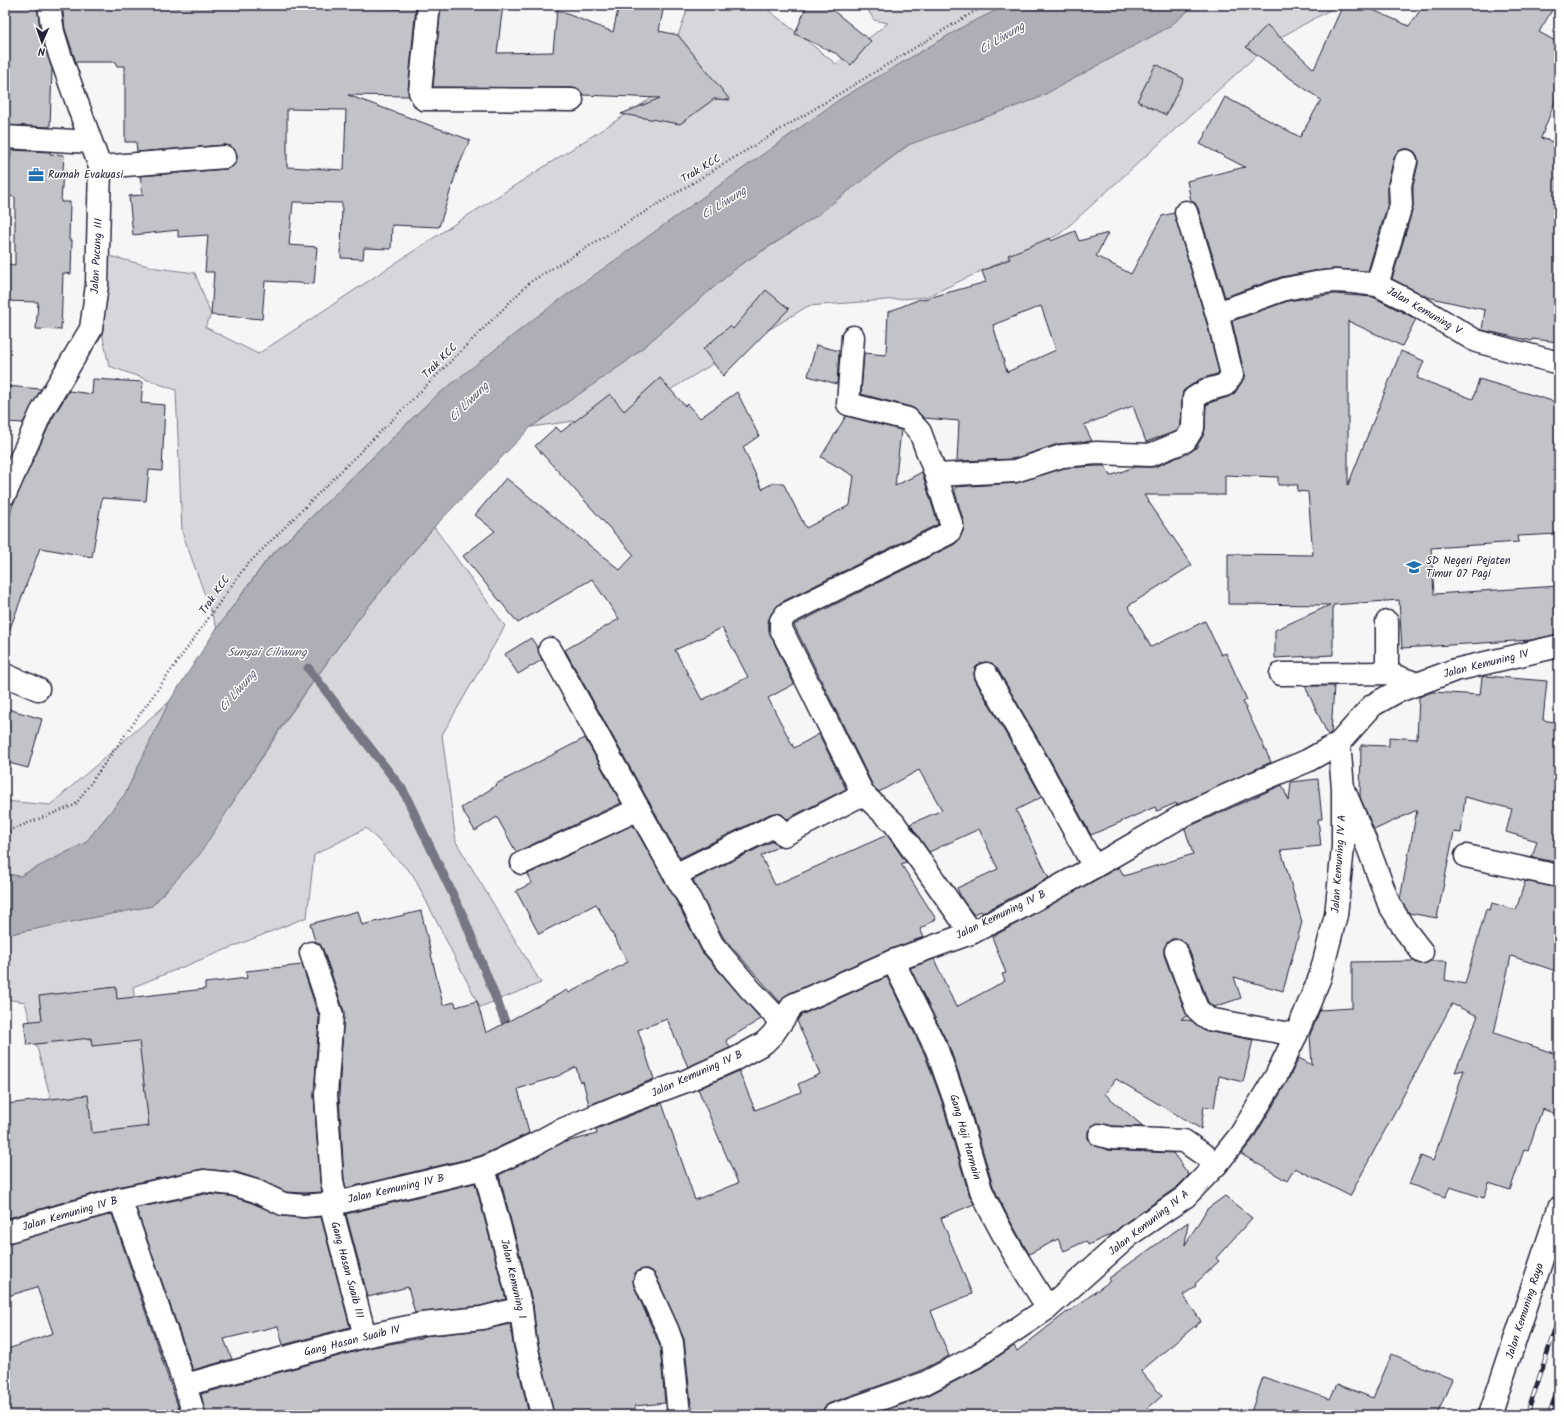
<svg xmlns="http://www.w3.org/2000/svg" width="1564" height="1420" font-family="Kalam,sans-serif">
<rect width="100%" height="100%" fill="#f6f6f7"/>
<filter id="ink" filterUnits="userSpaceOnUse"><feTurbulence type="fractalNoise" baseFrequency=".025" numOctaves="2"/><feDisplacementMap in="SourceGraphic" scale="8" xChannelSelector="R" yChannelSelector="G"/><feConvolveMatrix kernelMatrix="1 2 1 2 8 2 1 2 1" color-interpolation-filters="sRGB"/></filter>
<g filter="url(#ink)">
<g fill="#d7d7db" stroke="#7c7c8b">
<path d="M689,5H762L836,64L888,23L874,20L865,5H1008L966,25L863,86L794,132L431,400L331,498L268,558L217,628L182,532L176,390L109,366L100,323L105,255L157,268L195,273L211,315L205,327L258,354L453,225L686,76L676,41Z"/>
<path d="M1195,5H1339L1270,43L1060,234L926,297L808,306L632,413L531,427L626,362L740,265L793,232L910,144L1036,99L1169,27Z"/>
<path d="M434,527L505,626L442,735L456,842L541,983L480,1007L413,875L366,828L314,855L307,917L133,987L156,1167L73,1182L25,1002L5,999V935L152,906L199,854L289,716L359,618Z"/>
<path d="M169,702L125,794L85,843L20,876L5,874V801L50,805Z"/>
</g>
<path fill="#aeaeb7" stroke="#767685" d="M1008,5H1195L1169,27L1036,99L908,145L815,217L740,265L626,362L531,427L434,527L359,618L284,722L200,854L152,906L5,935V874L20,876L85,843L125,794L169,702L217,628L267,560L367,463L431,400L535,318L583,283L840,99L966,25Z"/>
<g fill="none" stroke-linecap="round" stroke-linejoin="round">
<path stroke="#767685" stroke-width="9" d="M308,668L403,790L464,918L510,1034"/>
</g>
<g fill="#c2c2c9" stroke="#22223b" fill-rule="evenodd">
<path d="M5,5H37L41,36L52,69L50,127L5,125Z"/>
<path d="M62,5H354L399,9V5H416L408,91L409,96L348,95L470,140L457,170L439,227L392,225L391,249L364,248L363,259L341,258L342,203L293,202L289,245L317,247L314,284L265,281L262,319L211,315L214,272H205L208,235L178,237V230L133,235L129,196L143,195L140,176L226,169L232,167L236,162L237,156L235,150L231,146L224,145L137,152L136,142H125V66H116V62H76L65,29ZM287,109L346,110L344,170L287,167Z"/>
<path d="M441,5H503L497,53L553,52L557,10L613,32L619,5H664L659,31L678,35L730,100L714,99L680,124L621,114L660,98L583,95L579,89L572,88L433,87Z"/>
<path d="M807,5H824L830,8L871,41L851,65L837,54L795,34Z"/>
<path d="M1343,5H1362L1409,26L1424,5H1555L1539,32L1559,43V91L1541,138L1559,144V342L1532,339V341L1482,330L1485,310L1427,297L1392,279L1413,208V186L1418,164V158L1415,152L1409,149H1403L1397,152L1394,158L1388,182V203L1368,271L1335,269L1314,271L1281,277L1225,297L1198,208L1195,203L1191,201L1187,181L1245,167L1200,144L1225,97L1300,137L1321,100L1246,47L1267,25L1314,69Z"/>
<path d="M1156,64L1184,79L1166,115L1137,101Z"/>
<path d="M11,150L50,152V154L64,155L61,202H70L69,240H72L71,274L63,273L61,330L36,329L38,302L5,301V264L15,265V197L7,196Z"/>
<path d="M1174,213L1207,324L1219,372L1217,374L1200,379L1183,391L1182,398L1181,424L1177,431L1146,442L1133,406L1084,425L1092,441L1058,444L1013,459L957,461L959,421L924,418L917,411L911,407L861,394L864,353L886,355L888,312L920,299L921,300L986,282L982,271L1010,259L1008,255L1050,238L1051,241L1075,231L1079,241L1108,233L1096,256L1131,274L1162,216ZM1041,306L1056,350L1007,372L993,325Z"/>
<path d="M766,290L789,309L723,376L703,349L730,326L733,329Z"/>
<path d="M1334,294L1373,297L1416,319L1402,346L1348,321V485L1401,351L1424,361L1417,378L1473,399L1479,379L1559,403V482L1555,481L1558,534L1518,536L1519,542L1431,548L1434,594L1559,586V634L1531,640L1402,648L1399,600L1333,605V655L1275,658V630L1330,605L1228,604V554L1313,555L1308,492L1297,491L1298,485H1278V477L1225,475V495H1144L1192,565L1128,606L1151,647L1205,621L1221,655L1226,653L1247,700L1243,702L1271,762L1177,805L1176,803L1157,811L1155,807L1091,835L1049,758L997,668L992,663L986,662L980,663L975,668L974,674L975,680L1042,797L1016,810L1049,878L982,913L981,911L973,914L962,899L957,888L998,869L979,829L929,852L910,824L942,810L919,770L879,792L873,786L794,625L955,544L960,538L963,531L964,523L955,492V487L1016,483L1064,468L1097,466H1105L1110,476L1134,467H1155L1190,452L1196,448L1204,434L1205,428L1206,405L1212,402L1228,397L1235,393L1244,378V372L1232,321L1288,301Z"/>
<path d="M816,345L839,351L837,384L808,376Z"/>
<path d="M660,378L685,406L687,404L700,418L737,392L759,436L743,447L762,489L773,483H783L806,528L850,505L854,476L821,457L846,416L901,430L895,486L922,472L938,524L780,603L771,614L768,621L770,634L794,684L768,698L794,748L819,734L846,789L787,819L781,814L776,813L770,814L680,858L565,650L619,619L592,579L518,623L463,556L495,531L475,515L506,478L620,570L634,555L535,446L556,427L561,432L610,394L624,411ZM722,628L748,677L702,700L675,650Z"/>
<path d="M93,379L143,382L141,403L165,405L162,471L149,470L146,501L102,498L92,557L40,548L8,634H5V527L14,502L52,419L69,391L92,394Z"/>
<path d="M5,386L41,389L23,423L5,422Z"/>
<path d="M531,638L538,648L542,660L518,674L505,654Z"/>
<path d="M1486,676L1547,681L1543,720L1559,723V863L1532,857L1537,841L1506,832L1512,809L1465,797L1461,833L1454,832L1437,918L1409,913L1400,899L1417,810L1374,830L1360,797L1361,745L1389,746V737L1417,739L1419,697L1432,692L1480,695L1482,677Z"/>
<path d="M1305,686H1334L1331,733L1328,735Z"/>
<path d="M5,708L42,719L28,768L5,762Z"/>
<path d="M585,738L621,803L516,852L497,817L475,831L461,808L497,785L496,784Z"/>
<path d="M1318,779L1322,819H1318L1321,846L1281,850L1302,922L1283,991L1234,977L1241,998L1214,1007L1208,1002L1188,947L1184,942L1179,939H1172L1167,943L1164,948V955L1187,1016L1181,1019L1192,1021L1200,1028L1206,1031L1253,1040L1243,1082L1219,1076L1214,1108L1204,1106L1201,1129L1116,1079L1105,1094L1144,1127L1113,1126L1097,1123L1092,1126L1088,1131V1138L1091,1144L1108,1150L1173,1153L1189,1175L1177,1187L1125,1223L1112,1234L1088,1245L1086,1241L1064,1251L1058,1239L1029,1254L1007,1215L993,1186L966,1094L949,1046L910,968L934,959L956,1007L1005,981L1002,974L1006,973L992,937L1119,867L1124,876L1193,854L1185,829L1188,827L1282,785L1289,801L1291,782Z"/>
<path d="M633,825L679,906L702,952L761,1019L726,1040L730,1048L688,1067L667,1019L638,1030L654,1079L589,1105L583,1081L580,1082L576,1067L558,1076L518,1089L529,1133L527,1134L480,1156L346,1188L344,1179L339,1095L344,1011L323,949L320,944L315,941L310,924L358,911L362,925L421,911L443,1005L455,1002L456,1007L477,1001L486,1033L567,990L569,993L628,962L596,904L539,934L516,891L532,883L528,874Z"/>
<path d="M887,835L906,862L901,864L936,919L920,929L924,937L888,950L788,994L780,1002L723,937L693,880L773,841L779,846L761,856L775,885Z"/>
<path d="M1525,881L1559,888V972L1511,956L1494,1033L1559,1055V1115L1542,1109L1528,1151L1524,1150L1510,1190L1489,1183L1484,1198L1450,1187L1445,1197L1409,1184L1421,1156L1433,1161L1464,1070L1455,1072L1478,1016L1452,1004L1350,1196L1295,1168L1287,1181L1241,1154L1252,1141L1287,1082L1299,1058L1312,1065L1310,1035L1320,1010L1352,1008V962L1414,961L1423,964L1430,961H1447L1445,980L1465,984L1486,909L1490,910L1492,903L1516,910Z"/>
<path d="M302,965L319,1017L314,1096L320,1182L322,1192L304,1193L286,1192L261,1180L236,1172L202,1169L117,1187L5,1219V1104L88,1095L92,1133L149,1126L139,1041L92,1046L91,1038L27,1045L24,1022L42,1020L39,996L116,987L117,999L205,989V983L247,978L246,971Z"/>
<path d="M887,977L925,1055L942,1102L969,1194L974,1204L941,1218L972,1294L931,1311L949,1356L918,1372L830,1403L824,1407L822,1415H695L691,1404L684,1339L656,1276L652,1271L646,1269L639,1270L635,1273L633,1280L634,1286L660,1346L665,1403L635,1406V1415H554L537,1339L533,1305L499,1175L562,1143L597,1134L596,1129L662,1103L695,1200L738,1183L698,1089L739,1071L755,1110L801,1092L798,1084L820,1074L797,1021L801,1015Z"/>
<path d="M475,1183L506,1299L480,1306L415,1313L408,1287L368,1297L346,1214Z"/>
<path d="M205,1194L230,1196L252,1203L282,1216L303,1218L321,1217L350,1327L283,1345L278,1326L224,1339L232,1359L193,1370L136,1208Z"/>
<path d="M1225,1196L1252,1218L1216,1258L1219,1261L1195,1284L1196,1286L1183,1295L1201,1321L1141,1371L1162,1396L1140,1415H872L929,1395L981,1368L1014,1346L1017,1351L1067,1312V1313L1110,1281L1108,1279L1188,1222L1185,1245L1207,1209Z"/>
<path d="M112,1214L181,1415H5V1350L53,1333L37,1287L5,1297V1244Z"/>
<path d="M510,1324L513,1344L529,1415H206L201,1394L368,1348L421,1338V1337L424,1336L483,1330Z"/>
<path d="M1392,1354L1452,1379L1437,1415H1250L1263,1377L1330,1399L1337,1384L1373,1398Z"/>
</g>
<g fill="none" stroke-linecap="round" stroke-linejoin="round">
<defs>
<g id="minor">
<path d="M429,5L420,92L424,99L572,100"/>
<path d="M5,137L91,142"/>
<path d="M100,167L225,157"/>
<path d="M1377,285L1401,205L1400,185L1406,161"/>
<path d="M1217,313L1285,289L1316,283L1334,281L1353,282L1377,285L1411,302L1476,341L1559,363"/>
<path d="M853,337L848,404L908,419L920,432L936,475"/>
<path d="M5,494L41,413L91,329L97,285L100,167L60,55L53,32L49,5"/>
<path d="M550,649L675,875L690,900L712,944L750,989L781,1022"/>
<path d="M1387,673V622"/>
<path d="M986,674L1038,764L1094,867"/>
<path d="M1281,674L1387,673L1418,684"/>
<path d="M5,675L38,689"/>
<path d="M1346,795L1369,850L1389,904L1405,930L1422,952"/>
<path d="M1466,856L1559,876"/>
<path d="M522,863L639,809"/>
<path d="M675,875L776,825L784,835L863,794"/>
<path d="M971,933L894,823L863,794L781,629V621L786,614L949,533L952,526L936,475L1015,471L1062,456L1097,453L1150,455L1185,441L1193,428L1194,398L1207,390L1225,385L1232,375L1219,321L1186,212"/>
<path d="M1176,951L1197,1009L1208,1019L1296,1035"/>
<path d="M311,953L332,1015L326,1095L332,1181L337,1203"/>
<path d="M893,961L937,1050L954,1098L981,1190C999,1231 1024,1270 1048,1308"/>
<path d="M1100,1135L1111,1138L1184,1141L1217,1164"/>
<path d="M484,1168L521,1308L525,1341L542,1415"/>
<path d="M120,1199L185,1385L194,1415"/>
<path d="M330,1203L365,1336"/>
<path d="M5,1232L120,1199L204,1181L232,1184L256,1191L283,1204L304,1206L337,1203L484,1168L533,1145L557,1132L624,1104L686,1081L737,1058L764,1043L773,1034L793,1005L893,961L971,933L1020,908L1094,867L1182,816L1245,787L1307,761L1339,743L1373,705L1396,692L1455,670L1559,646"/>
<path d="M645,1281L667,1329L672,1343L679,1415"/>
<path d="M185,1385L365,1336L422,1324L482,1318L521,1308"/>
<path d="M834,1415L923,1384L975,1357L1048,1308L1132,1233L1185,1197L1217,1164L1241,1134L1276,1076L1296,1035L1320,977L1336,915L1343,847V788L1339,743"/>
<path d="M1490,1415L1559,1208"/>
</g>
</defs>
<use href="#minor" stroke="#22223b" stroke-width="25"/>
<path stroke="#22223b" stroke-width="2.5" stroke-dasharray="1 3" stroke-linecap="butt" d="M5,832L75,805L245,567L530,282L985,5"/>
<use href="#minor" stroke="#fff" stroke-width="22"/>
<defs>
<g id="rail">
<path d="M1527,1415L1559,1317"/>
<path d="M1549,1415L1559,1385"/>
</g>
</defs>
<use href="#rail" stroke="#22223b" stroke-width="4.5"/>
<use href="#rail" stroke="#fff" stroke-width="3" stroke-dasharray="9" stroke-linecap="butt"/>
</g>
</g>
<defs>
<symbol id="office-bare" viewBox="-9 -9 18 18"><path d="M-6-3h4V-5.5h4V-3h4V5H-6ZM-1-4.5V-3h2v-1.5ZM-6 0V1H6V0Z" fill="#1f6fb2" stroke="#fff" stroke-width="2.5" paint-order="stroke"/></symbol>
<symbol id="school-bare" viewBox="-9 -9 18 18"><path d="M0-5L7-2L0 1L-7-2ZM-4 1L0 2.5L4 1V4Q0 6-4 4Z" fill="#1f6fb2" stroke="#fff" stroke-width="2.5" paint-order="stroke"/></symbol>
</defs>
<g fill-rule="evenodd">
<use href="#office-bare" x="25" y="164" width="22" height="22"/>
<use href="#school-bare" x="1403" y="556" width="22" height="22"/>
</g>
<g text-anchor="middle" dominant-baseline="central" stroke-width="3" stroke-linejoin="round" paint-order="stroke">
<g font-size="11" fill="#22223b" stroke="#fff">
<text transform="translate(701 169) rotate(-31)">Trak KCC</text>
<text transform="translate(97 256) rotate(-87)">Jalan Pucung III</text>
<text transform="translate(1424 311) rotate(30)">Jalan Kemuning V</text>
<text transform="translate(440 361) rotate(-45)">Trak KCC</text>
<text transform="translate(215 595) rotate(-55)">Trak KCC</text>
<text transform="translate(1486 664) rotate(-14)">Jalan Kemuning IV</text>
<text transform="translate(1339 864) rotate(-86)">Jalan Kemuning IV A</text>
<text transform="translate(1001 915) rotate(-26)">Jalan Kemuning IV B</text>
<text transform="translate(697 1074) rotate(-24)">Jalan Kemuning IV B</text>
<text transform="translate(965 1137) rotate(74)">Gang Haji Harmain</text>
<text transform="translate(396 1189) rotate(-13)">Jalan Kemuning IV B</text>
<text transform="translate(70 1214) rotate(-16)">Jalan Kemuning IV B</text>
<text transform="translate(1149 1223) rotate(-38)">Jalan Kemuning IV A</text>
<text transform="translate(347 1270) rotate(75)">Gang Hasan Suaib III</text>
<text transform="translate(513 1279) rotate(77)">Jalan Kemuning I</text>
<text transform="translate(1525 1311) rotate(-72)">Jalan Kemuning Raya</text>
<text transform="translate(352 1341) rotate(-14)">Gang Hasan Suaib IV</text>
</g>
<g font-size="11" fill="#22223b" stroke="#fff" text-anchor="start">
<text x="48" y="175">Rumah Evakuasi</text>
<text x="1426" y="561">SD Negeri Pejaten<tspan x="1426" dy="13">Timur 07 Pagi</tspan></text>
</g>
<g font-size="12" font-style="italic" fill="#5a5a6d" stroke="#fff">
<text transform="translate(1002 38) rotate(-31)">Ci Liwung</text>
<text transform="translate(724 203) rotate(-32)">Ci Liwung</text>
<text transform="translate(469 402) rotate(-45)">Ci Liwung</text>
<text x="267" y="652">Sungai Ciliwung</text>
<text transform="translate(238 691) rotate(-49)">Ci Liwung</text>
</g>
</g>
<rect width="1564" height="1420" fill="none" stroke="#fff" stroke-width="20"/>
<rect x="10" y="10" width="1544" height="1400" fill="none" stroke="#22223b" stroke-width="1.5" filter="url(#ink)"/>
<g transform="translate(42 42) rotate(182)" stroke="#ffffff" stroke-width="3" paint-order="stroke">
<path d="M0-3L7 15L0 10L-7 15Z" fill="#22223b"/>
<text y="-6" font-size="11" font-weight="bold" text-anchor="middle" fill="#22223b">N</text>
</g>
</svg>
